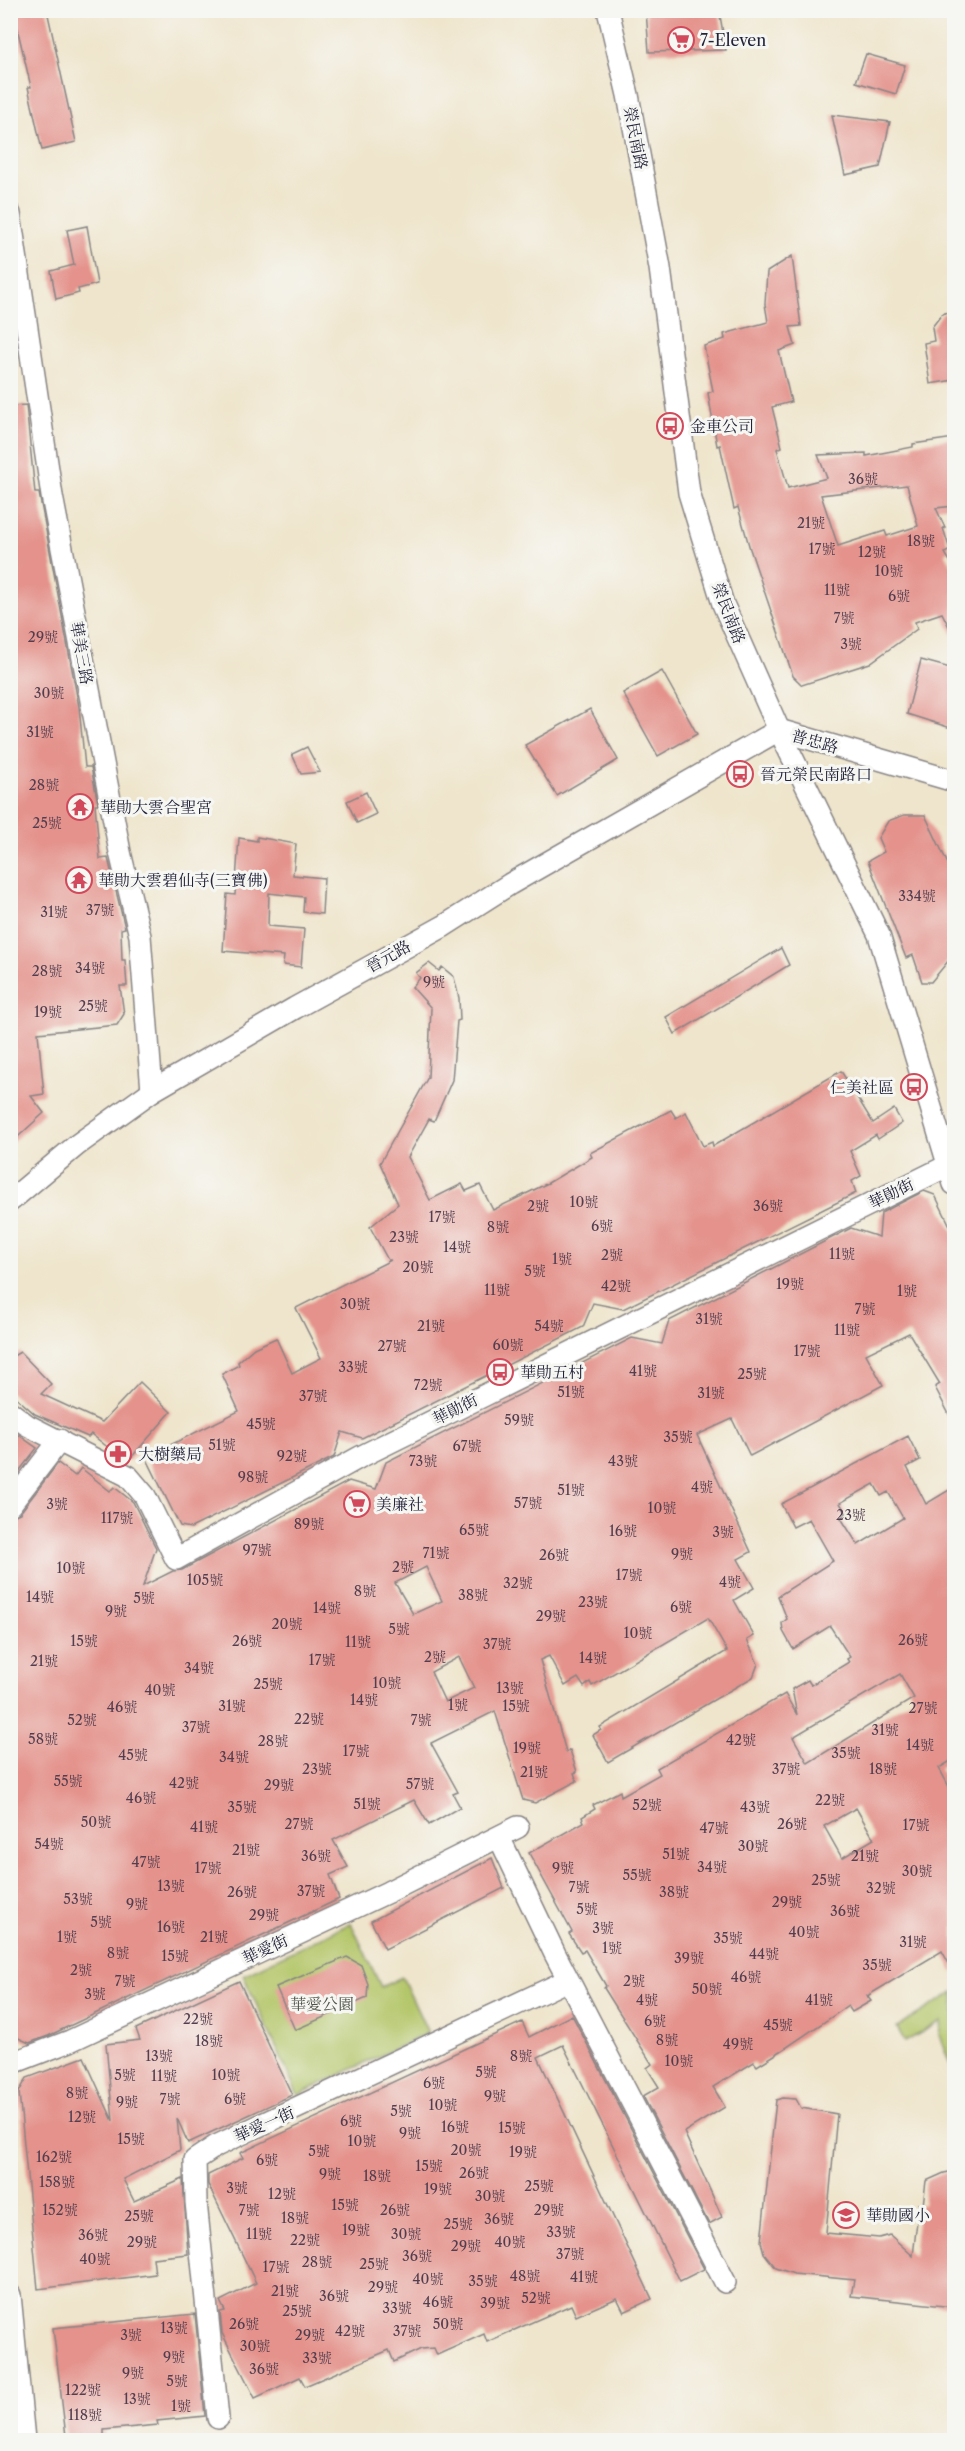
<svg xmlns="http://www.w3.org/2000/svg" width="965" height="2451" font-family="'Libre Caslon Text','Noto Serif TC',serif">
<rect width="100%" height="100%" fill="#f6f6f2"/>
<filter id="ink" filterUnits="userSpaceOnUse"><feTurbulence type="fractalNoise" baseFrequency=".0167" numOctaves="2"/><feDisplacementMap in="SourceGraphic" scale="12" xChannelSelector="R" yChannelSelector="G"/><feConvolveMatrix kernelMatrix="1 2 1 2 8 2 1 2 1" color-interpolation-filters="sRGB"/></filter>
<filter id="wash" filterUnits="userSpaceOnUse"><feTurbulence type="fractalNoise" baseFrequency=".008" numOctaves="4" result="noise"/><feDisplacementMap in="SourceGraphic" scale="24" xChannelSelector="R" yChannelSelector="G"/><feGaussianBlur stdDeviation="1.35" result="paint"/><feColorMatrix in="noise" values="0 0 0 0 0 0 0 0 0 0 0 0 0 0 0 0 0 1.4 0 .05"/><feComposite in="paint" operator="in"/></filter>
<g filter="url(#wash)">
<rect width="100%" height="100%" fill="#efe5cc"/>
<g fill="#b4c669" stroke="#6b7452" stroke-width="1.5">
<path d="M351,1923L381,1987L402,1977L428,2033L298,2095L243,1975Z"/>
<path d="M954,1992V2074L939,2035L941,2021L905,2042L897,2027Z"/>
</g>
<g id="blocks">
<g fill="#e4928b" fill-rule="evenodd">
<path d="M13,10H47L76,142L42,150L28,87H31Z"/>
<path d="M646,10H719L726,50L649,52Z"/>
<path d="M866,54L905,65L896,94L856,82Z"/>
<path d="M832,115L890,122L880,167L845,175Z"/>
<path d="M87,226L97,284L78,289L79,293L56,299L51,271L74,265L67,230Z"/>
<path d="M792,256L801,326L790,327L795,345L779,351L791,402L772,407L782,447L777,449L788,488L827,478L818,455L866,453V456L913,447V444L954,438V506L936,508L945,528H943L950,550L945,553L954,568V637L942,613L915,622L917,629L870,663L802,685L793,676L750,549L738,507L734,509L720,445L717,446L708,393L713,391L704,346L725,339L724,334L768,322L765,304L767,272ZM907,485L918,526L887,536L885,531L838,546L821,495Z"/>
<path d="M954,310V380L930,384L924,343L934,341L932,327L942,314Z"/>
<path d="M26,405L35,493H39L79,707L85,767H91L98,804H95L100,859L108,858L125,928L121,929L122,960H125L127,986H120L124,1014L117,1025L38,1033L44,1094L31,1096L44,1113L10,1144L11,406Z"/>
<path d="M921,660L954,669V729L907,714Z"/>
<path d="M662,671L697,734L658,756L623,693Z"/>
<path d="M590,709L618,760L557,796L525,745Z"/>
<path d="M307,747L320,772L301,774L292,754Z"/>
<path d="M366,792L376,814L357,823L347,801Z"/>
<path d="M904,815H925L954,877V954L931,982H922L913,955L906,958L868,861L884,852L878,838L888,821Z"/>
<path d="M257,837L296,844L293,875L324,878L322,914L303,912L304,897L269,893L268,926L304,929L301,967L283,965L284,956L223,951L227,894L235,895L239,838L257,841Z"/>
<path d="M781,948L789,965L675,1034L666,1017Z"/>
<path d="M429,963L439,971L442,967L454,977L459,998L460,1020L457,1021L452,1080L434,1121L429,1119L408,1157L430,1200L462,1184L466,1191L480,1185L493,1210L548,1183L592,1157L590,1153L671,1110L676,1118L686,1112L703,1146L712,1142L713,1146L841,1071L873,1123L894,1109L902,1123L878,1139L876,1135L850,1151L861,1176L852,1181L856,1193L623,1309L593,1303L583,1327L362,1438L342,1432L334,1457L191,1528L180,1526L146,1457L239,1411L222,1374L239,1365L238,1362L254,1348L276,1338L292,1373L321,1358L296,1308L391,1260H388L370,1227L398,1204L380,1163L428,1077L431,1008L412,987L420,978L416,973Z"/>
<path d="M924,1191L935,1195L954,1234V1424L935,1387L940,1384L909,1333L866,1354L883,1385L750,1456L732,1419L697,1435L751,1552L738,1559L754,1588L734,1600L754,1636L747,1640L758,1664L753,1677L608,1762L593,1735L601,1730L600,1727L727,1651L708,1618L592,1686L590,1682L584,1687L578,1678L565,1686L549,1656L540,1660L566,1752L570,1750L577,1772L574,1773L577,1781L535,1803L523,1800L495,1711L431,1743L458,1792L453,1794L460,1807L429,1825L414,1800L333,1840L348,1867L330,1875L339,1899L48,2036L29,2043L14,2036L10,1996V1517L20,1513L58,1463L75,1476L81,1468L110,1491L114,1487L133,1502L156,1548L143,1586L173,1571L182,1570L349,1481L376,1489L386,1462L632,1338L662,1344L669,1321L851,1228L879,1237L881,1213ZM426,1567L442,1601L413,1614L395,1583ZM459,1657L474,1688L445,1702L431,1672Z"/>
<path d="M20,1352L51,1384L41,1394L102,1422L140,1382L171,1412L129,1460H124L91,1434L88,1437L35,1414L10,1392V1358Z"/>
<path d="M10,1429L37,1448L10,1483Z"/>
<path d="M908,1436L920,1460L907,1467L926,1504L954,1487V1759L939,1768L954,1796V1973L942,1951L867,1996L871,2001L852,2012L848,2006L781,2051L757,2066L754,2062L713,2087L725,2107L684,2132L722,2217L709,2224L643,2096L659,2087L647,2068L652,2064L604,1988L606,1986L585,1950L581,1952L569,1934L572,1932L529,1853L584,1822L582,1817L595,1809L593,1805L620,1791L621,1796L660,1774L657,1768L785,1694L797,1715L792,1689L808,1680L811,1685L849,1662L847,1659L850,1657L830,1626L793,1649L783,1631L782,1623L787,1619L778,1596L833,1561L809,1519L793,1527L781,1504ZM874,1484L881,1496L888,1492L903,1518L858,1545L841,1518L846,1513L840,1503ZM900,1674L914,1698L808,1763L793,1737ZM856,1808L874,1839L842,1858L824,1826Z"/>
<path d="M492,1858L504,1888L385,1949L371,1921Z"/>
<path d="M347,1957L361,1965L368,1984L367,1998L295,2030L276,1987Z"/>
<path d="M239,1981L292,2095L188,2143L177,2118L180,2150L123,2179L134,2201L183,2179L188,2254L153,2258L155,2274L38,2289L19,2092L27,2078L84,2057L113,2121L106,2044L140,2040L136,2029Z"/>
<path d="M572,2015L704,2269L680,2281L563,2045L538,2057L652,2299L624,2312L617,2298L576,2316L571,2305L487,2342L484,2334L437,2355L434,2348L421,2349L394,2362L389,2350L305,2386L300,2377L255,2398L222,2333L220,2312L225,2311L220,2301L256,2283L208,2184V2175L243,2158L240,2153L522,2022L529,2037Z"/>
<path d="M782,2098L796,2099L801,2108L837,2114L826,2233L879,2238L890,2235L913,2256L919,2204L923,2205L926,2181L944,2173L954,2171V2307L851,2296L854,2280L794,2274L776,2268L764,2253L761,2242L776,2100Z"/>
<path d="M195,2314L205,2416L157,2421L158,2425L104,2430V2440H73L66,2436L53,2328Z"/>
</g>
</g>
</g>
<g filter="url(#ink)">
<use href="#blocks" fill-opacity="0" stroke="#888484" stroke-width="1.5"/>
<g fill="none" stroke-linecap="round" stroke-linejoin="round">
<defs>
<g id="minor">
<path d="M608,10L628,95L660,268L689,493L723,604L779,730L879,935L954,1184"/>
<path d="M10,214L52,496L120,852L140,936L152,1091"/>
<path d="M779,730L954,781"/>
<path d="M10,1201L77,1145L152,1091L295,1008L444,926L510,884L779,730"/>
<path d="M10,1412L27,1425L128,1476L145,1496L176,1559L360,1457L947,1166"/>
<path d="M10,1505L60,1440"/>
<path d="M499,1837L555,1954L725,2282"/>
<path d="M10,2064L70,2041L388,1892L518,1827"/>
<path d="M10,2295L24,2440"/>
<path d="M218,2418L196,2202L195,2160L216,2146L568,1980"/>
</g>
</defs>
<use href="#minor" stroke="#888484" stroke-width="24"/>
<use href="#minor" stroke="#fff" stroke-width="21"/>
</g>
</g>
<defs>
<symbol id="supermarket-ring" viewBox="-11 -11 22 22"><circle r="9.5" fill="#f6f6f2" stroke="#d1495b" stroke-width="1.5"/><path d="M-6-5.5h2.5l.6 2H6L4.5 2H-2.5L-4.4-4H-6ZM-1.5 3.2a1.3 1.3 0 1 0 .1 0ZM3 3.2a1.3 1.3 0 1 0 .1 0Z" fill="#d1495b"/></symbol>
<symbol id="bus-ring" viewBox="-11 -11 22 22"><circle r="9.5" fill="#f6f6f2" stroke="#d1495b" stroke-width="1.5"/><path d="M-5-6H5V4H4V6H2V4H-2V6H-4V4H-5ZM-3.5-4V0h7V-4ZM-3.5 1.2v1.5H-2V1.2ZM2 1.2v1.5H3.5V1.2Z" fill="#d1495b"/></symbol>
<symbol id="temple-ring" viewBox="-11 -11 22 22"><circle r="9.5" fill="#f6f6f2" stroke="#d1495b" stroke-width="1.5"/><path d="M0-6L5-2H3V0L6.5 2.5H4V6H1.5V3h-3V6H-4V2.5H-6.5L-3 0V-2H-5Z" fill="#d1495b"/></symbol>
<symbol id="pharmacy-ring" viewBox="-11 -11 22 22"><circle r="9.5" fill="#f6f6f2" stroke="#d1495b" stroke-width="1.5"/><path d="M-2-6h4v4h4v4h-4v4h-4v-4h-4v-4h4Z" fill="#d1495b"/></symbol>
<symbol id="school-ring" viewBox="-11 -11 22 22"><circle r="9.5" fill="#f6f6f2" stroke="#d1495b" stroke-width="1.5"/><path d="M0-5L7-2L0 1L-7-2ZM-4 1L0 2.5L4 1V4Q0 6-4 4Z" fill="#d1495b"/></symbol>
</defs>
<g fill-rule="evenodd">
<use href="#supermarket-ring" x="666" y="25" width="30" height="30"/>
<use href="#bus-ring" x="655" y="411" width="30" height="30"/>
<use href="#bus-ring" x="725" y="759" width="30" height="30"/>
<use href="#temple-ring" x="65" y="792" width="30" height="30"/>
<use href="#temple-ring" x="64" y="865" width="30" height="30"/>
<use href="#bus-ring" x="899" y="1072" width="30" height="30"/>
<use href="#bus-ring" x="485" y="1357" width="30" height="30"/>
<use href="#pharmacy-ring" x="103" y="1439" width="30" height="30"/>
<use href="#supermarket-ring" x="342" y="1489" width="30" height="30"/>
<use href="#school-ring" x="831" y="2200" width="30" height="30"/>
</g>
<g text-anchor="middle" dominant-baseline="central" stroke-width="6" stroke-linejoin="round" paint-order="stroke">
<g font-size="14" fill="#523e4f">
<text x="863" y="479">36號</text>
<text x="811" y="523">21號</text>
<text x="921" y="541">18號</text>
<text x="822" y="549">17號</text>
<text x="872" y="552">12號</text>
<text x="889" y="571">10號</text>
<text x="837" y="590">11號</text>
<text x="899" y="596">6號</text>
<text x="844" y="618">7號</text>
<text x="43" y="637">29號</text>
<text x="851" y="644">3號</text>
<text x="49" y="693">30號</text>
<text x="40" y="732">31號</text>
<text x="44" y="785">28號</text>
<text x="47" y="823">25號</text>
<text x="917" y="896">334號</text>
<text x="100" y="910">37號</text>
<text x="54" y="912">31號</text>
<text x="90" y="968">34號</text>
<text x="47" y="971">28號</text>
<text x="434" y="982">9號</text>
<text x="93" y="1006">25號</text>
<text x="48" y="1012">19號</text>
<text x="584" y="1202">10號</text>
<text x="538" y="1206">2號</text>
<text x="768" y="1206">36號</text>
<text x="442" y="1217">17號</text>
<text x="602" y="1226">6號</text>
<text x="498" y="1227">8號</text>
<text x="404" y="1237">23號</text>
<text x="457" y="1247">14號</text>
<text x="842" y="1254">11號</text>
<text x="612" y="1255">2號</text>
<text x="562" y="1259">1號</text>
<text x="418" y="1267">20號</text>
<text x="535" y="1271">5號</text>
<text x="790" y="1284">19號</text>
<text x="616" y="1286">42號</text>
<text x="497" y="1290">11號</text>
<text x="907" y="1291">1號</text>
<text x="355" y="1304">30號</text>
<text x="865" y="1309">7號</text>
<text x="709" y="1319">31號</text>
<text x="431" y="1326">21號</text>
<text x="549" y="1326">54號</text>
<text x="847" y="1330">11號</text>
<text x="508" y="1345">60號</text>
<text x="392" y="1346">27號</text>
<text x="807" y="1351">17號</text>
<text x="353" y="1367">33號</text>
<text x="643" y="1371">41號</text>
<text x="752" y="1374">25號</text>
<text x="428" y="1385">72號</text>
<text x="571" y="1392">51號</text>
<text x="711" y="1393">31號</text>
<text x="313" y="1396">37號</text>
<text x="519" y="1420">59號</text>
<text x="261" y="1424">45號</text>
<text x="678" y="1437">35號</text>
<text x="222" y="1445">51號</text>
<text x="467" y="1446">67號</text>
<text x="292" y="1456">92號</text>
<text x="423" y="1461">73號</text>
<text x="623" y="1461">43號</text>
<text x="253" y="1477">98號</text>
<text x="702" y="1487">4號</text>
<text x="571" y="1490">51號</text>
<text x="528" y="1503">57號</text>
<text x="57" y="1504">3號</text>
<text x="662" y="1508">10號</text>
<text x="851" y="1515">23號</text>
<text x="117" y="1518">117號</text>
<text x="309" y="1524">89號</text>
<text x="474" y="1530">65號</text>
<text x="623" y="1531">16號</text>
<text x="723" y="1532">3號</text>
<text x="257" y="1550">97號</text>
<text x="436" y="1553">71號</text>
<text x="682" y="1554">9號</text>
<text x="554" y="1555">26號</text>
<text x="403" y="1567">2號</text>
<text x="71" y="1568">10號</text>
<text x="629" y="1575">17號</text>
<text x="205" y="1580">105號</text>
<text x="730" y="1582">4號</text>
<text x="518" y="1583">32號</text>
<text x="365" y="1591">8號</text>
<text x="473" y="1595">38號</text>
<text x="40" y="1597">14號</text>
<text x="144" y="1598">5號</text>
<text x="593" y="1602">23號</text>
<text x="681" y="1607">6號</text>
<text x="327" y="1608">14號</text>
<text x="116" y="1611">9號</text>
<text x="551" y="1616">29號</text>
<text x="287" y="1624">20號</text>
<text x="399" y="1629">5號</text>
<text x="638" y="1633">10號</text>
<text x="913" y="1640">26號</text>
<text x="84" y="1641">15號</text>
<text x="247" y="1641">26號</text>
<text x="358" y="1642">11號</text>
<text x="497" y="1644">37號</text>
<text x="435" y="1657">2號</text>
<text x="593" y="1658">14號</text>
<text x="322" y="1660">17號</text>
<text x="44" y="1661">21號</text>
<text x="199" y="1668">34號</text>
<text x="387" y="1683">10號</text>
<text x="268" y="1684">25號</text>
<text x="510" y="1688">13號</text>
<text x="160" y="1690">40號</text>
<text x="364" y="1700">14號</text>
<text x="458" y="1705">1號</text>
<text x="232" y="1706">31號</text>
<text x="516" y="1706">15號</text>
<text x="122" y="1707">46號</text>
<text x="923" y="1708">27號</text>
<text x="309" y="1719">22號</text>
<text x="82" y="1720">52號</text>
<text x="421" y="1720">7號</text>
<text x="196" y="1727">37號</text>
<text x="885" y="1730">31號</text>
<text x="43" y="1739">58號</text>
<text x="741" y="1740">42號</text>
<text x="273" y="1741">28號</text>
<text x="920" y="1745">14號</text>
<text x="527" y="1748">19號</text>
<text x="356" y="1751">17號</text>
<text x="846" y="1753">35號</text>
<text x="133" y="1755">45號</text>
<text x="234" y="1757">34號</text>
<text x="317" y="1769">23號</text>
<text x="786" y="1769">37號</text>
<text x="883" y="1769">18號</text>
<text x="534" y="1772">21號</text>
<text x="68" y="1781">55號</text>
<text x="184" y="1783">42號</text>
<text x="420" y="1784">57號</text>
<text x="279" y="1785">29號</text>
<text x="141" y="1798">46號</text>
<text x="830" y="1800">22號</text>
<text x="367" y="1804">51號</text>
<text x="647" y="1805">52號</text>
<text x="242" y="1807">35號</text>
<text x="755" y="1807">43號</text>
<text x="96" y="1822">50號</text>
<text x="299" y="1824">27號</text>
<text x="792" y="1824">26號</text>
<text x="916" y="1825">17號</text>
<text x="204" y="1827">41號</text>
<text x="714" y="1828">47號</text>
<text x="49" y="1844">54號</text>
<text x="753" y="1846">30號</text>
<text x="246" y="1850">21號</text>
<text x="676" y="1854">51號</text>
<text x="316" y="1856">36號</text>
<text x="865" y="1856">21號</text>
<text x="146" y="1862">47號</text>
<text x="712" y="1867">34號</text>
<text x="208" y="1868">17號</text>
<text x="563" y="1868">9號</text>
<text x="917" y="1871">30號</text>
<text x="637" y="1875">55號</text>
<text x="826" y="1880">25號</text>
<text x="171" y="1886">13號</text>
<text x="579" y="1887">7號</text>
<text x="881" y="1888">32號</text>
<text x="311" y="1891">37號</text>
<text x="242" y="1892">26號</text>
<text x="674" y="1892">38號</text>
<text x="78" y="1899">53號</text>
<text x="787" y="1902">29號</text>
<text x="137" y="1904">9號</text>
<text x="587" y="1909">5號</text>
<text x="845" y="1911">36號</text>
<text x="264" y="1915">29號</text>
<text x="101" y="1922">5號</text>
<text x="171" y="1927">16號</text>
<text x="603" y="1928">3號</text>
<text x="804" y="1932">40號</text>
<text x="67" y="1937">1號</text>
<text x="214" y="1937">21號</text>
<text x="728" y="1938">35號</text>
<text x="913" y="1942">31號</text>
<text x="612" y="1948">1號</text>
<text x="118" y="1953">8號</text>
<text x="764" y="1954">44號</text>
<text x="175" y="1956">15號</text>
<text x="689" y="1958">39號</text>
<text x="877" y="1965">35號</text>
<text x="81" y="1970">2號</text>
<text x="746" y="1977">46號</text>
<text x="125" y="1981">7號</text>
<text x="634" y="1981">2號</text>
<text x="707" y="1989">50號</text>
<text x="95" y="1994">3號</text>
<text x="647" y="2000">4號</text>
<text x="819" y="2000">41號</text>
<text x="198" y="2019">22號</text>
<text x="655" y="2021">6號</text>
<text x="778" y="2025">45號</text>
<text x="667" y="2040">8號</text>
<text x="209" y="2041">18號</text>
<text x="738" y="2044">49號</text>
<text x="159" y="2056">13號</text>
<text x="521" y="2056">8號</text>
<text x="679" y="2061">10號</text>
<text x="486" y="2072">5號</text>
<text x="125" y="2075">5號</text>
<text x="226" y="2075">10號</text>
<text x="164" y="2076">11號</text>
<text x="434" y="2083">6號</text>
<text x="77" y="2093">8號</text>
<text x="495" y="2096">9號</text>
<text x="170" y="2099">7號</text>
<text x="235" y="2099">6號</text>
<text x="127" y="2102">9號</text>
<text x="443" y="2105">10號</text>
<text x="401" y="2111">5號</text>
<text x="82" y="2117">12號</text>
<text x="351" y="2121">6號</text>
<text x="455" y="2127">16號</text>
<text x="512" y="2128">15號</text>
<text x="410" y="2133">9號</text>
<text x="131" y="2139">15號</text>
<text x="362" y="2141">10號</text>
<text x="466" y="2150">20號</text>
<text x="319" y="2151">5號</text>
<text x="523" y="2152">19號</text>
<text x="54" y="2157">162號</text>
<text x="267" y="2160">6號</text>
<text x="429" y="2166">15號</text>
<text x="474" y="2173">26號</text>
<text x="330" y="2174">9號</text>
<text x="377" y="2176">18號</text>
<text x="57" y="2182">158號</text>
<text x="539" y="2186">25號</text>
<text x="237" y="2188">3號</text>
<text x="438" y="2189">19號</text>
<text x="282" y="2194">12號</text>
<text x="490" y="2196">30號</text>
<text x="345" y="2205">15號</text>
<text x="60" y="2210">152號</text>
<text x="249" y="2210">7號</text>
<text x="395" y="2210">26號</text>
<text x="549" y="2210">29號</text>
<text x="139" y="2216">25號</text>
<text x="295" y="2218">18號</text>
<text x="499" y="2219">36號</text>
<text x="458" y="2224">25號</text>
<text x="356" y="2230">19號</text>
<text x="561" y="2232">33號</text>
<text x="259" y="2234">11號</text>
<text x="406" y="2234">30號</text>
<text x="93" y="2235">36號</text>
<text x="305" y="2240">22號</text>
<text x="142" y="2242">29號</text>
<text x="510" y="2242">40號</text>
<text x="466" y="2246">29號</text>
<text x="570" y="2254">37號</text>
<text x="417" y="2256">36號</text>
<text x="95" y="2259">40號</text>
<text x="317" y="2262">28號</text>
<text x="374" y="2264">25號</text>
<text x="276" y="2267">17號</text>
<text x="525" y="2276">48號</text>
<text x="584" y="2277">41號</text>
<text x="428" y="2279">40號</text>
<text x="483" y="2281">35號</text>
<text x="383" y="2287">29號</text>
<text x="285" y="2291">21號</text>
<text x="334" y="2296">36號</text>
<text x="536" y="2298">52號</text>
<text x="438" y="2302">46號</text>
<text x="495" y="2303">39號</text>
<text x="397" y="2308">33號</text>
<text x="297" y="2311">25號</text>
<text x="244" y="2324">26號</text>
<text x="448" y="2324">50號</text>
<text x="174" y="2328">13號</text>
<text x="350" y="2331">42號</text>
<text x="407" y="2331">37號</text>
<text x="131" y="2335">3號</text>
<text x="310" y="2335">29號</text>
<text x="255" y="2346">30號</text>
<text x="174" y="2357">9號</text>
<text x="317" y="2358">33號</text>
<text x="264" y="2369">36號</text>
<text x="133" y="2373">9號</text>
<text x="177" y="2381">5號</text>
<text x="83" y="2390">122號</text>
<text x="137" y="2399">13號</text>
<text x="181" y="2406">1號</text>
<text x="85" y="2415">118號</text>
</g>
<g font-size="16" fill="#22223b" stroke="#f6f6f2" text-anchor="start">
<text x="700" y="40">7-Eleven</text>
<text x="690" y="426">金車公司</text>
<text x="760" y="774">晉元榮民南路口</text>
<text x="100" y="807">華勛大雲合聖宮</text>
<text x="98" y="880">華勛大雲碧仙寺(三寶佛)</text>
<text x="894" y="1087" text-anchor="end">仁美社區</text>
<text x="520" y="1372">華勛五村</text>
<text x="138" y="1454">大樹藥局</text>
<text x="376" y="1504">美廉社</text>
<text x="866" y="2215">華勛國小</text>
</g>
<g font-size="16" fill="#22223b" stroke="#f6f6f2">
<text transform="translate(636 138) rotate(79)">榮民南路</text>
<text transform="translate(729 613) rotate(69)">榮民南路</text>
<text transform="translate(82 653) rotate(80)">華美三路</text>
<text transform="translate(815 741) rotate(16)">普忠路</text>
<text transform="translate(388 956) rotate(-29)">晉元路</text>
<text transform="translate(891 1193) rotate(-26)">華勛街</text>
<text transform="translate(455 1409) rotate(-27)">華勛街</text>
<text transform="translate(265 1949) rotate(-25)">華愛街</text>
<text transform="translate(264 2124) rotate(-24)">華愛一街</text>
</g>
<g font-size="16" fill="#4e5349" stroke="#f6f6f2">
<text x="322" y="2004">華愛公園</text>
</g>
</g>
<rect width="965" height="2451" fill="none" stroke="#f6f6f2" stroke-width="36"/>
</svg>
